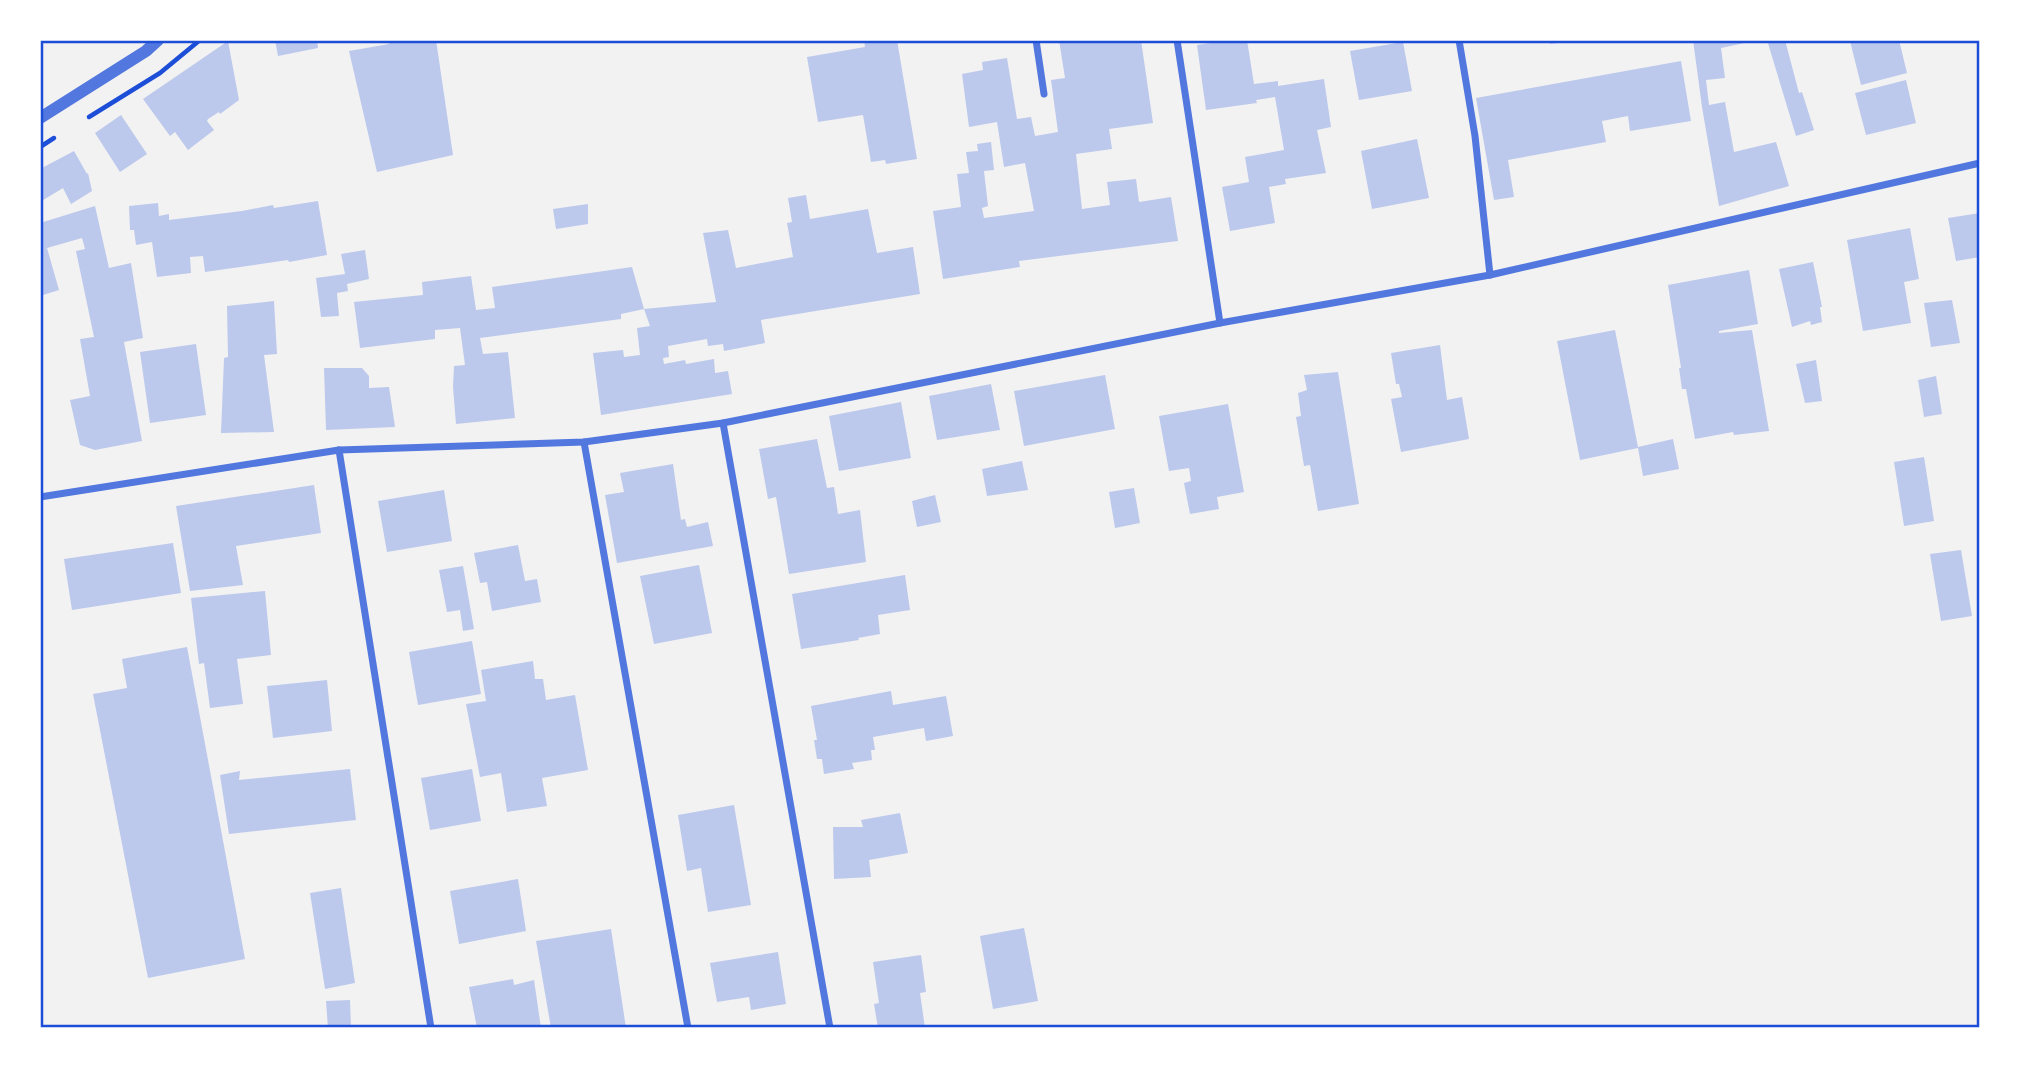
<svg xmlns="http://www.w3.org/2000/svg" width="2020" height="1068" font-family="Overpass,sans-serif">
<rect width="100%" height="100%" fill="#f2f2f2"/>
<g fill="#bdc9ec">
<path d="M275,40H317L318,48L278,56Z"/>
<path d="M388,40H436L453,155L377,172L349,51L389,44Z"/>
<path d="M864,40H897L917,159L886,164L885,160L871,162L863,115L818,122L807,57L865,47Z"/>
<path d="M1059,40H1141L1153,123L1109,129L1112,149L1076,154L1082,209L1110,205L1107,182L1136,179L1139,202L1171,197L1178,241L1019,261L1020,267L943,279L933,211L961,207L957,174L969,173L966,152L978,151L977,144L991,142L994,170L984,171L988,206L982,208L984,218L1034,211L1025,163L1004,167L997,122L969,127L962,74L983,70L982,62L1007,58L1017,119L1031,117L1035,136L1058,132L1051,80L1065,78Z"/>
<path d="M1231,40H1247L1254,84L1278,81V86L1324,79L1331,127L1317,130L1326,173L1285,179L1286,184L1269,187L1275,223L1230,231L1222,187L1249,182L1245,157L1284,150L1275,97L1256,100L1257,103L1206,110L1197,45Z"/>
<path d="M1549,40H1566V42L1550,44Z"/>
<path d="M1693,40H1759L1721,48L1725,78L1706,80L1709,105L1725,102L1734,152L1776,142L1789,186L1719,206L1702,107Z"/>
<path d="M1767,40H1785L1799,93L1802,92L1814,130L1796,136Z"/>
<path d="M1899,40L1907,73L1861,85L1850,41Z"/>
<path d="M228,41L239,100L220,114L219,112L208,119L207,121L214,130L188,150L175,132L170,136L143,99Z"/>
<path d="M1403,42L1412,91L1359,100L1350,51Z"/>
<path d="M1681,61L1691,121L1630,131L1628,116L1602,121L1606,142L1508,160L1514,197L1494,200L1476,98Z"/>
<path d="M1906,80L1916,123L1866,135L1855,93Z"/>
<path d="M121,115L147,154L120,172L95,133Z"/>
<path d="M1417,139L1429,198L1372,209L1361,151Z"/>
<path d="M74,151L87,174L88,173L92,191L71,204L63,188L40,202V169Z"/>
<path d="M806,195L810,219L868,209L877,253L913,247L920,294L761,320L765,343L724,351L723,344L708,346L707,339L668,346L669,357L663,358L664,364L685,360L686,364L714,359L715,373L728,371L732,394L601,415L593,353L623,350L624,357L640,355L637,328L650,326L644,309L716,302L703,233L728,230L736,268L793,257L787,223L792,222L788,198Z"/>
<path d="M318,201L327,255L289,262L288,260L205,272L203,256L190,257L191,273L157,277L152,242L136,245L134,230H130L129,206L158,203L159,216L169,214V220L242,211L273,205L274,208Z"/>
<path d="M588,204V224L556,229L553,209Z"/>
<path d="M95,206L109,268L131,263L143,338L124,342L142,441L95,450L80,445L70,400L90,396L80,339L94,337L76,251L85,249L82,238L47,248L59,290L40,296V223Z"/>
<path d="M1980,213V257L1956,261L1948,218Z"/>
<path d="M1910,228L1919,279L1904,282L1911,323L1863,331L1847,240Z"/>
<path d="M365,250L369,279L347,284L348,291L337,293L339,316L321,317L316,278L345,274L341,254Z"/>
<path d="M1813,262L1822,307H1820L1822,322L1811,325L1810,321L1792,327L1779,269Z"/>
<path d="M632,267L644,309L621,314V319L480,338L483,354L508,352L515,418L456,424L453,387L454,366L465,365L460,328L435,330V339L360,348L354,302L423,295L422,282L471,276L476,310L495,308L492,287Z"/>
<path d="M1749,270L1758,324L1719,331V333L1752,330L1769,431L1734,435L1733,432L1695,439L1686,389H1682L1679,368H1681L1668,285Z"/>
<path d="M1952,300L1960,343L1931,347L1924,303Z"/>
<path d="M274,301L277,354L264,355L274,432L221,433L224,358L228,357L227,306Z"/>
<path d="M1615,330L1638,447L1673,439L1679,469L1643,476L1638,448L1580,460L1557,341Z"/>
<path d="M196,344L206,415L150,423L140,352Z"/>
<path d="M1440,345L1447,400L1462,397L1469,439L1401,452L1391,399L1402,397L1399,384H1396L1391,353Z"/>
<path d="M1816,360L1822,401L1805,403L1796,364Z"/>
<path d="M324,368H362L369,376V388L389,387L395,427L326,430Z"/>
<path d="M1338,372L1359,504L1318,511L1310,465L1304,466L1296,417L1301,416L1298,393L1307,390L1304,375Z"/>
<path d="M1105,375L1115,429L1024,446L1014,391Z"/>
<path d="M1936,376L1942,414L1924,417L1918,380Z"/>
<path d="M991,384L1000,430L937,440L929,396Z"/>
<path d="M901,402L911,458L839,471L829,416Z"/>
<path d="M1228,404L1244,492L1217,497L1219,509L1190,514L1184,483L1191,481L1189,468L1169,471L1159,416Z"/>
<path d="M817,439L827,488L834,487L838,514L860,510L866,562L789,574L776,497L768,499L759,449Z"/>
<path d="M1924,457L1934,521L1904,526L1894,462Z"/>
<path d="M1022,461L1028,490L987,496L982,469Z"/>
<path d="M673,464L681,520L685,519L687,527L708,522L713,546L617,563L605,495L624,492L620,473Z"/>
<path d="M314,485L321,533L236,546L243,585L190,591L176,506Z"/>
<path d="M1134,488L1140,523L1115,528L1109,492Z"/>
<path d="M444,490L452,541L387,552L378,501Z"/>
<path d="M935,495L941,522L917,527L912,501Z"/>
<path d="M173,543L181,593L72,610L64,559Z"/>
<path d="M518,545L525,581L537,579L541,602L492,611L487,582L480,583L474,553Z"/>
<path d="M1961,550L1972,616L1941,621L1930,554Z"/>
<path d="M699,565L712,633L654,644L640,576Z"/>
<path d="M463,566L474,629L463,631L460,610L447,612L439,570Z"/>
<path d="M905,575L910,610L878,615L880,634L858,638L859,640L801,649L792,594Z"/>
<path d="M265,591L271,655L237,659L243,704L210,708L204,663L199,664L191,598Z"/>
<path d="M472,641L481,694L418,705L409,652Z"/>
<path d="M187,647L245,959L148,978L93,694L127,688L122,659Z"/>
<path d="M533,661L535,679H543L546,700L575,695L588,770L542,778L547,806L507,812L501,773L480,777L466,704L486,701L481,670Z"/>
<path d="M327,680L332,731L273,738L267,686Z"/>
<path d="M891,691L893,705L946,696L953,736L926,741L924,728L873,737L875,750H871L872,760L852,763L854,769L824,774L822,759H817L814,740H817L811,706Z"/>
<path d="M350,769L356,820L229,834L220,775L240,771L239,780Z"/>
<path d="M472,769L481,821L430,830L421,778Z"/>
<path d="M734,805L751,905L708,912L701,868L687,871L678,815Z"/>
<path d="M900,813L908,853L869,860L871,877L834,879L833,827H863L861,820Z"/>
<path d="M518,879L526,931L459,944L450,891Z"/>
<path d="M341,888L355,983L325,989L310,893Z"/>
<path d="M1024,928L1038,1001L993,1009L980,936Z"/>
<path d="M611,929L626,1028H551L536,941Z"/>
<path d="M778,952L786,1004L751,1010L749,997L717,1002L710,963Z"/>
<path d="M921,955L926,992L920,993L925,1028H878L874,1004L879,1003L873,962Z"/>
<path d="M513,979L514,985L534,980L541,1028H477L469,987Z"/>
<path d="M350,1000L351,1028H328L326,1001Z"/>
</g>
<g fill="none" stroke-linecap="round" stroke-linejoin="round">
<g stroke="#1d4ed8" stroke-width="4.5">
<path d="M89,117L160,73L200,40"/>
<path d="M40,147L54,138"/>
</g>
<g stroke="#5277de" stroke-width="7">
<path d="M1036,40L1044,94"/>
<path d="M1177,40L1220,323"/>
<path d="M1459,40L1475,136L1490,275"/>
<path d="M723,423L830,1028"/>
<path d="M584,442L688,1028"/>
<path d="M339,450L431,1028"/>
<path d="M40,497L339,450L584,442L723,423L1220,323L1490,275L1980,163"/>
</g>
<path stroke="#5277de" stroke-width="12" d="M40,118L146,51L158,40"/>
</g>
<rect width="2020" height="1068" fill="none" stroke="#ffffff" stroke-width="84"/>
<rect x="42" y="42" width="1936" height="984" fill="none" stroke="#1d4ed8" stroke-width="2.5"/>
</svg>
